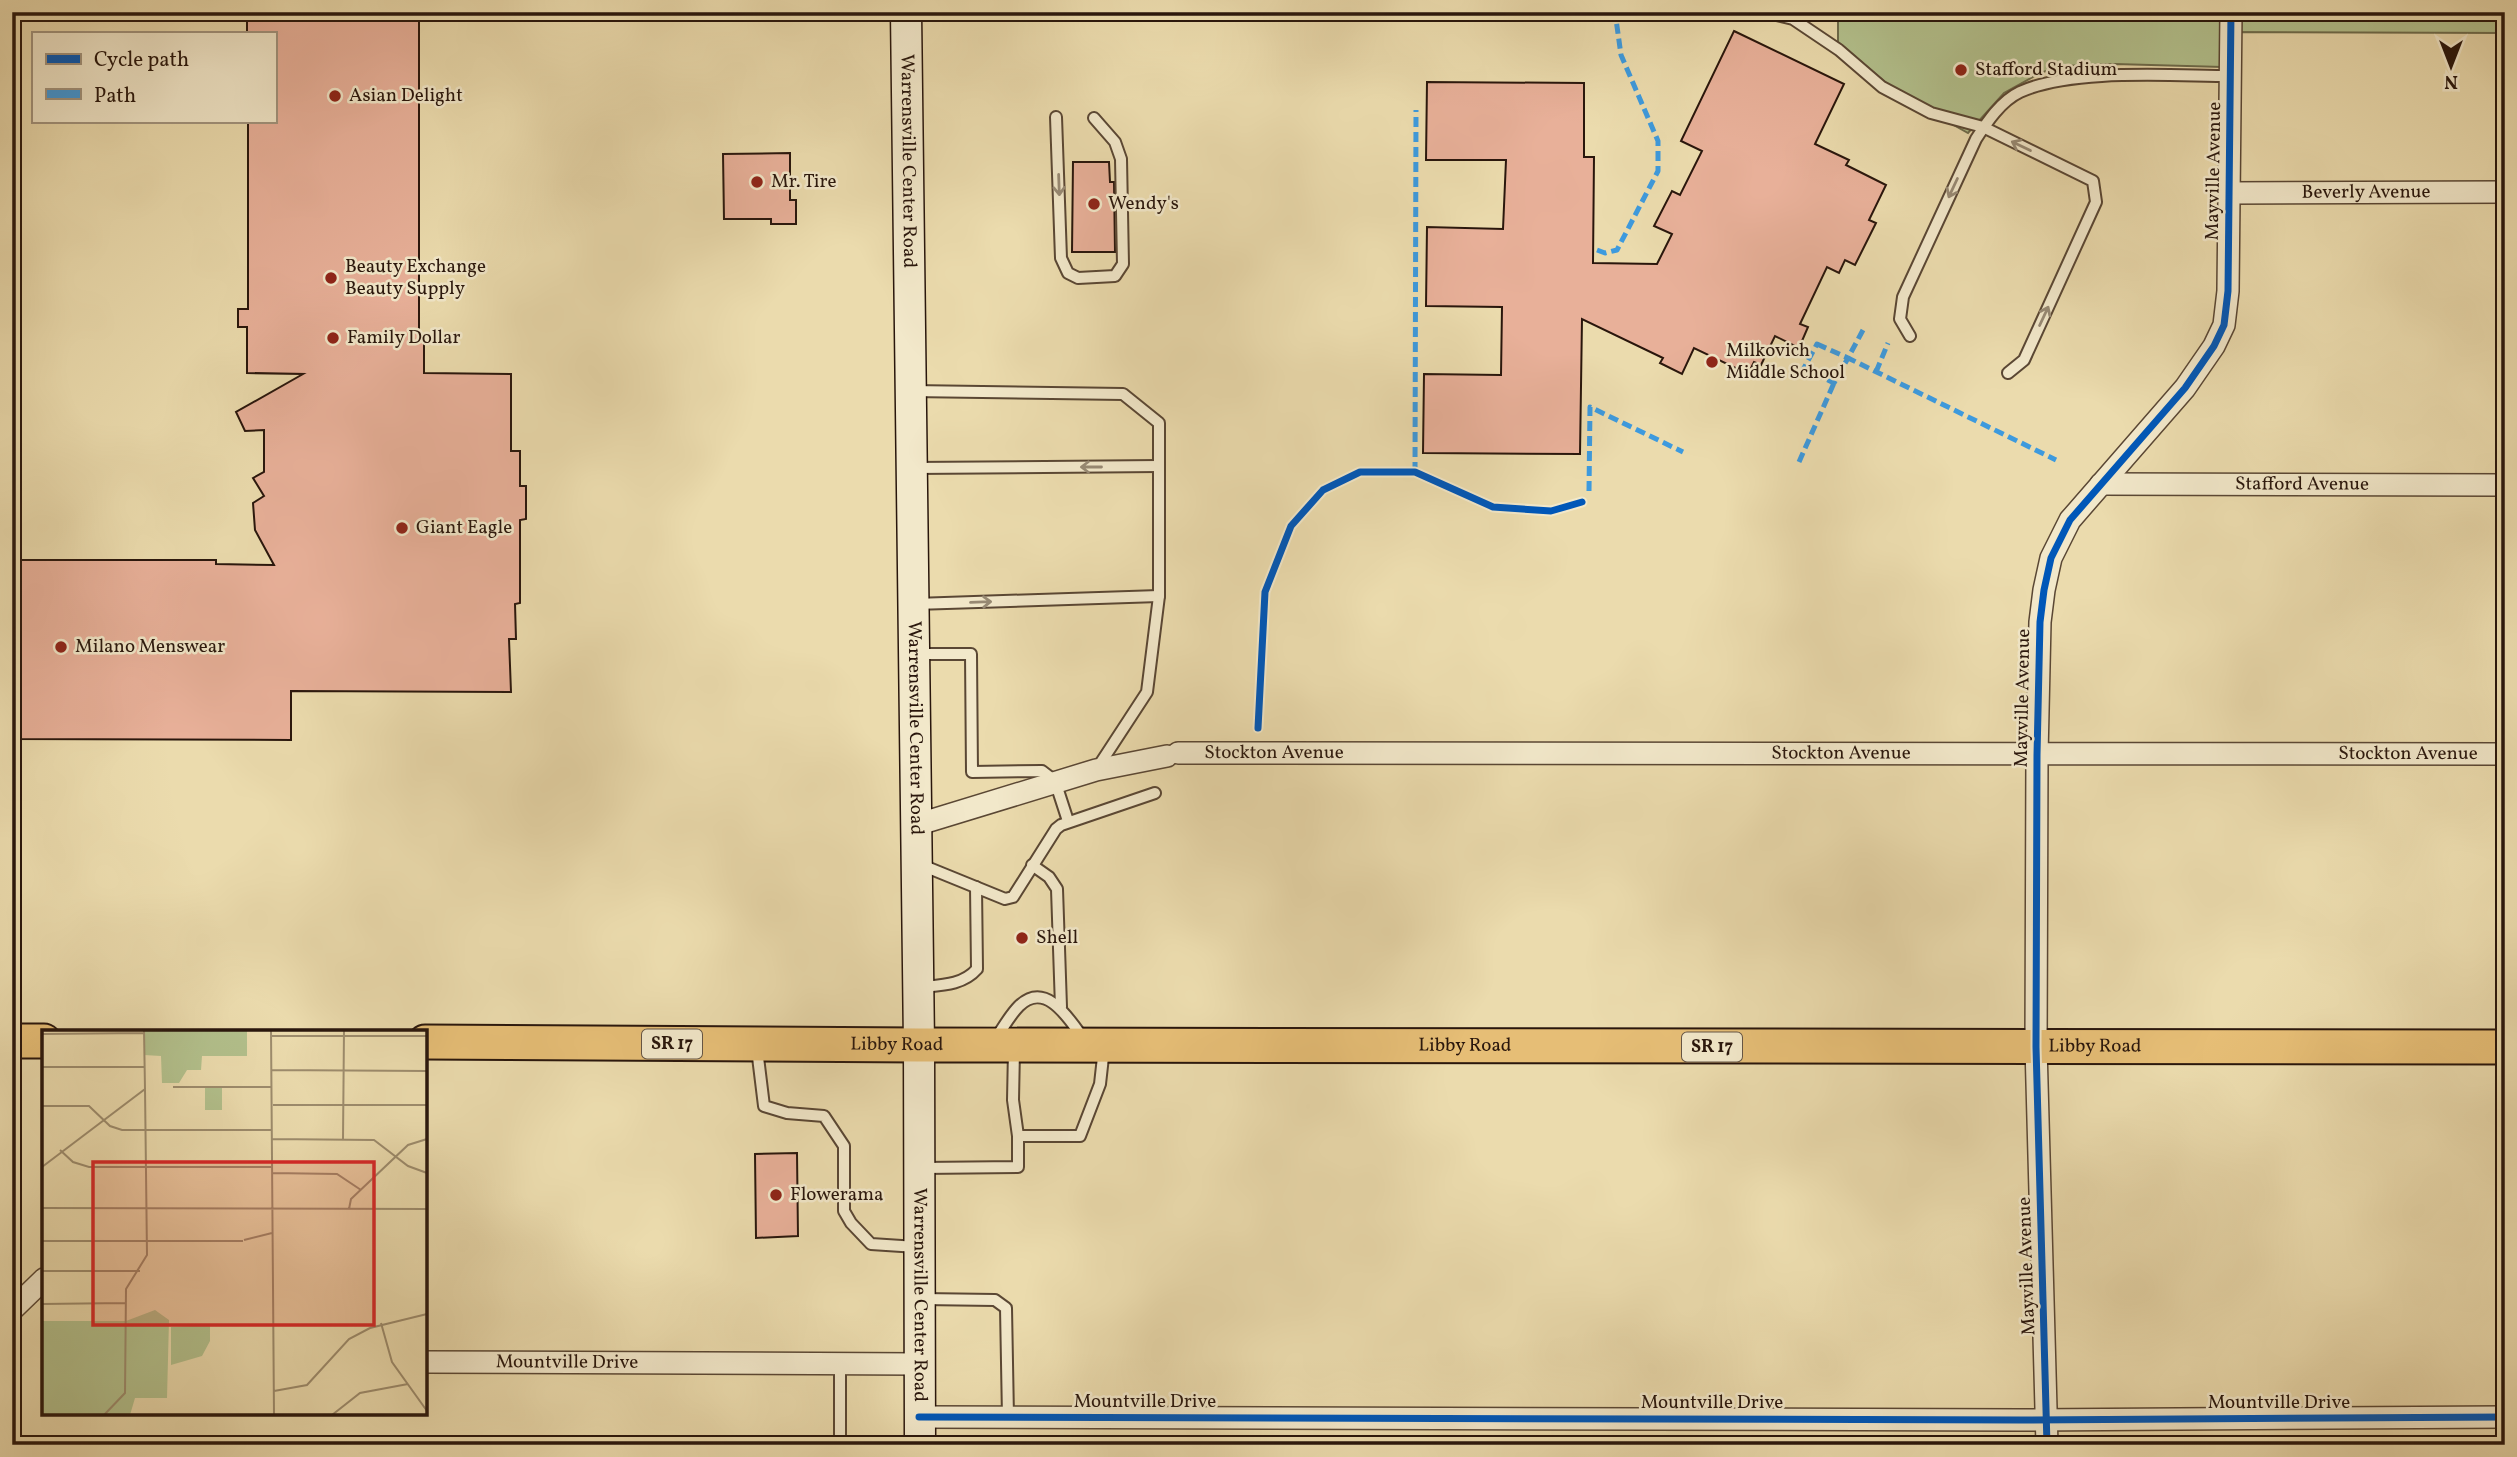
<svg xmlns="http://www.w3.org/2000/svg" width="2517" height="1457" font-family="Vollkorn,serif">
<rect width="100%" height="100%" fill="#ebdbad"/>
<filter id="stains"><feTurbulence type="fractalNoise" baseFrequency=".00286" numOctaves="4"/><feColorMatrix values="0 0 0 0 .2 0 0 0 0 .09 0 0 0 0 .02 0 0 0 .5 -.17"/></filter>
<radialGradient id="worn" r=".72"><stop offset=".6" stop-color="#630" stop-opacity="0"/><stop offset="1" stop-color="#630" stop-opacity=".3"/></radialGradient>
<path fill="#b3c18d" stroke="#6e6c4c" stroke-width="2" d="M1838,12H2505V33L2222,32V67L2115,64L2062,66L2040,73L2004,93L1968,133L1900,95L1838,42Z"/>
<g fill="#e8b099" stroke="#29160c" stroke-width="2">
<path d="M247,12H419V338L424,339V373L511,374V451H520V486H526V519L520,520V603L515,604L516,639H509L511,692L291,691V740L12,739V560H216V564L274,565L255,530L253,503L264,496L253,478L264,472V430L245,431L236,412L303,374L247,373V327H238V309H248V121H275V33H247Z"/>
<path d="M1734,31L1844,84L1815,144L1849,160L1846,165L1886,185L1869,220L1876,223L1855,265L1845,260L1839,273L1827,267L1800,324L1808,327L1799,348L1775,336L1761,365L1754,362L1748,374L1694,348L1682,374L1660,363L1663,358L1582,319L1580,454L1423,453L1424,374L1501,375L1502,307L1426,306L1427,227L1503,229L1506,160H1426L1427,82L1584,83V157H1594L1593,263L1657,264L1672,234L1654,226L1672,191L1680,195L1702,151L1681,141Z"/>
<path d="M790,153V200H796V224H771V219H724L723,154Z"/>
<path d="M1073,162H1109L1110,182H1114L1115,252H1072Z"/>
<path d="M797,1153L798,1236L756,1238L755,1154Z"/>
</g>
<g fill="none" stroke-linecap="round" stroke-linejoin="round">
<defs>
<g id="lane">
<path d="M1764,12L1793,19L1839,50L1882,87L1931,113L1983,127L2093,181L2096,202L2024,360L2008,373"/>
<path d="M1056,117L1061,258L1068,273L1078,278L1115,276L1123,264L1121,159L1115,142L1094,118"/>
<path d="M1910,336L1900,319L1903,297L1976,139C1987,122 2001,101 2020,92C2072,68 2173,76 2231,76"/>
<path d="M911,391L1123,394L1159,423V596L1147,692L1098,767"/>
<path d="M913,468L1159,466"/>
<path d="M915,604L1159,596"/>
<path d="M917,654H971L972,772L1042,771L1055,781L1068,821"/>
<path d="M919,864L1005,899L1013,897L1056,829L1061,825L1155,793"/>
<path d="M1032,865L1049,877L1057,889L1061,1007"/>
<path d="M921,987C942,985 963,985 977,969L976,887"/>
<path d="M996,1038C1003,1028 1010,1015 1019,1006C1046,980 1069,1019 1083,1038"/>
<path d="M757,1049L764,1106L787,1113L824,1116L844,1146V1211L851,1223L871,1244L917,1247"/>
<path d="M1014,1050L1013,1100L1018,1136H1080L1100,1084L1104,1048"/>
<path d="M922,1168L1018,1167V1136"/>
<path d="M922,1299L995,1300L1006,1308L1008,1417"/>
<path d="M840,1364V1445"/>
</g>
<g id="street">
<path id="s1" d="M2230,193L2505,192"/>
<path id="s2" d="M2101,484L2505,485"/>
<path id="s3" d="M1178,753L2505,754"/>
<path d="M916,825L1096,770L1167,756"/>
<path d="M12,1310L44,1279"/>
<path id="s4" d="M425,1362L919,1364"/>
<path d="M919,1417L2021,1420L2505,1417"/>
<path d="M2047,1445L2036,1047L2037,755L2040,622L2044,590L2051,558L2070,520L2185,388L2214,346L2224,325L2228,291L2231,12"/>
</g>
<g id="secondary">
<path id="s5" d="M906,12L919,1045L920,1445"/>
</g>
<g id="primary">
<path d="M12,1041H44"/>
<path id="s6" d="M425,1042L919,1045L2505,1047"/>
</g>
</defs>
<use href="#lane" stroke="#5a4734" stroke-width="14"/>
<use href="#street" stroke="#5a4734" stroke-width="24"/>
<use href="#secondary" stroke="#29160c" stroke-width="33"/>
<use href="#primary" stroke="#29160c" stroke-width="37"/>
<use href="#lane" stroke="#f2e8ca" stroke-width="10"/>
<use href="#street" stroke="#f2e8ca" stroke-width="21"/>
<use href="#secondary" stroke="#f2e8ca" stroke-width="30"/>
<use href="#primary" stroke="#e6be76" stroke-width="33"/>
<g stroke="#3d9ade" stroke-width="5" stroke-dasharray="10 5" stroke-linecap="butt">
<path d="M1597,250L1605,253L1617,250L1658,171V141L1621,55L1615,12"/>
<path d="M1863,330L1848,358L2056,460"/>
<path d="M1817,344L1848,358L1834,383L1804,368Z"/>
<path d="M1876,372L1888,343"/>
<path d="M1799,462L1834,383"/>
<path d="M1415,472L1416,110"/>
<path d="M1589,491L1590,407L1683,452"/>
</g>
<defs>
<g id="cycleway">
<path d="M1258,728L1265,592L1291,526L1323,490L1360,472H1415L1493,507L1551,511L1582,502"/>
<path d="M919,1417L2021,1420L2505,1417"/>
<path d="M2047,1445L2036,1047L2037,755L2040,622L2044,590L2051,558L2070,520L2185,388L2214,346L2224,325L2228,291L2231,12"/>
</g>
</defs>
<use href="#cycleway" stroke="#f2e8ca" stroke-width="11"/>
<use href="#cycleway" stroke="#0057b8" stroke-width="7"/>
</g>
<defs><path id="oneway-shaft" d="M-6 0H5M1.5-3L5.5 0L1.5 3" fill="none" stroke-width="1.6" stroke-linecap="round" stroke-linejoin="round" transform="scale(1.75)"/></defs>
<g stroke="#988a74">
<use href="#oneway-shaft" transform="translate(2021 146) rotate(-154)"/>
<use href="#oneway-shaft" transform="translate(1059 185) rotate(88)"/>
<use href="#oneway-shaft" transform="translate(1953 188) rotate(115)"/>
<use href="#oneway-shaft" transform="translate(2044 316) rotate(-65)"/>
<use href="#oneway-shaft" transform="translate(1091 467) rotate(180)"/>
<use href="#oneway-shaft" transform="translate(981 602) rotate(-2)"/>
</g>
<g fill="#8f2418" stroke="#f2e8ca" stroke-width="2.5">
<circle cx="1961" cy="70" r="7"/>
<circle cx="335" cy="96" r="7"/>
<circle cx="757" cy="182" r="7"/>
<circle cx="1094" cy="204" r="7"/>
<circle cx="331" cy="278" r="7"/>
<circle cx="333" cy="338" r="7"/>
<circle cx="1712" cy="362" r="7"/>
<circle cx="402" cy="528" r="7"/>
<circle cx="61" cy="647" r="7"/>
<circle cx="1022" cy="938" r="7"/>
<circle cx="776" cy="1195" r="7"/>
</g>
<g text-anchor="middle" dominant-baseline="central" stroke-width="5" stroke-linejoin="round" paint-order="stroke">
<g fill="#f2e8ca" stroke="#655545" stroke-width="2">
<rect x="642" y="1029.5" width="60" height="29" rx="5"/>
<rect x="1682" y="1032.5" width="60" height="29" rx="5"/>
</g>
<g font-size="18" font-weight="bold" fill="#29160c">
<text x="672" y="1044">SR 17</text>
<text x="1712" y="1047">SR 17</text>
</g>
<g font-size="19" fill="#29160c" stroke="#f2e8ca" text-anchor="start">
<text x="1975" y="70">Stafford Stadium</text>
<text x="349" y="96">Asian Delight</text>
<text x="771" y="182">Mr. Tire</text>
<text x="1108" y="204">Wendy's</text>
<text x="345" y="267">Beauty Exchange<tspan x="345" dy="22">Beauty Supply</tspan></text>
<text x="347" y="338">Family Dollar</text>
<text x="1726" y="351">Milkovich<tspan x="1726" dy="22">Middle School</tspan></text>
<text x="416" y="528">Giant Eagle</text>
<text x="75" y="647">Milano Menswear</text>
<text x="1036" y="938">Shell</text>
<text x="790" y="1195">Flowerama</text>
</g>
<g font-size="19" fill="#29160c" stroke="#f2e8ca">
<text stroke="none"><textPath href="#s5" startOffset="149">Warrensville Center Road</textPath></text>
<text transform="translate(2214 171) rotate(-89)">Mayville Avenue</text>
<text stroke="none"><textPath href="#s1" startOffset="136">Beverly Avenue</textPath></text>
<text stroke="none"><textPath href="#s2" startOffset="201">Stafford Avenue</textPath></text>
<text transform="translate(2023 698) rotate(-89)">Mayville Avenue</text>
<text stroke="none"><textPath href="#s5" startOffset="716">Warrensville Center Road</textPath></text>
<text stroke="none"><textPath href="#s3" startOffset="96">Stockton Avenue</textPath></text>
<text stroke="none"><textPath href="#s3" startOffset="1230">Stockton Avenue</textPath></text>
<text stroke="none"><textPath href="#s3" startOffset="663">Stockton Avenue</textPath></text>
<text stroke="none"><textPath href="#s6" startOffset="472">Libby Road</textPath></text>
<text stroke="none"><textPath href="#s6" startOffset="1040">Libby Road</textPath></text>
<text stroke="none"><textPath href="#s6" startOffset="1670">Libby Road</textPath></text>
<text transform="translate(2027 1266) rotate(-92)">Mayville Avenue</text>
<text stroke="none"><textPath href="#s5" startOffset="1283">Warrensville Center Road</textPath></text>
<text stroke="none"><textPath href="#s4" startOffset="142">Mountville Drive</textPath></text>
<text x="1145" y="1402">Mountville Drive</text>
<text x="1712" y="1403">Mountville Drive</text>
<text x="2279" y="1403">Mountville Drive</text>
</g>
</g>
<g transform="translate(42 1030)">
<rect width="385" height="385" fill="#ebdbad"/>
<path d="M102,0H205V26H160L159,40H145L137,53H120L119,26L102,25ZM163,57H180V80H163ZM113,280L127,290L125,368H93L88,385H0V291H84ZM168,295V311L160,326L129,335V297Z" fill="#b3c18d"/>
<path fill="none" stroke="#9d8c6d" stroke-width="2" d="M229,0L232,385M0,4L102,3M229,6H385M0,37H103M229,40L385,41M131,57H229M231,75H385M0,76H47L68,96L80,100H229M229,109L332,110L366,136L385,143M301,109L302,0M18,120L31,132L47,137H230M0,137L103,59L102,0M230,143L295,144L319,160M0,178L385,179M307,179L309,169L366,115L385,109M202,210L230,203M0,211H201M0,241H98M0,274L83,273M339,293L350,332L385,381M232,361L265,355L307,309L328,298L385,284M62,385L83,363L84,259L105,225L103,59M290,385L318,363L366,354"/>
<path fill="#d62828" fill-opacity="0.15" stroke="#d62828" stroke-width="3.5" d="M51,132H332V295H51Z"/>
<rect width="385" height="385" fill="none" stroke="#29160c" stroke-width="3.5"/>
</g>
<rect width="2517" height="1457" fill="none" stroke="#ebdbad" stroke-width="42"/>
<rect x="14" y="14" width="2489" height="1429" fill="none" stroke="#29160c" stroke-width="3.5"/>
<rect x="21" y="21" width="2475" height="1415" fill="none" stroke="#29160c" stroke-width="2"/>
<rect x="32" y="32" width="245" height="91" fill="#f2e8ca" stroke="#a2947e" stroke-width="2"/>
<rect x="46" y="54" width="35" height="10" fill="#0057b8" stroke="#a2947e" stroke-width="2"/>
<text x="94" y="66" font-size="21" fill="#29160c">Cycle path</text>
<rect x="46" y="89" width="35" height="10" fill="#3d9ade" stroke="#a2947e" stroke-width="2"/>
<text x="94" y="102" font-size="21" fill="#29160c">Path</text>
<g transform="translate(2451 66) rotate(180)" stroke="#f2e8ca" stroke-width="5" paint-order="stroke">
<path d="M0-5L12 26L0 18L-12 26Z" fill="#29160c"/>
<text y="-10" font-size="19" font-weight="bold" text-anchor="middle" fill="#29160c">N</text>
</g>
<rect width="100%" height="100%" filter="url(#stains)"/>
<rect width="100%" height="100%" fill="url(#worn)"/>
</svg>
